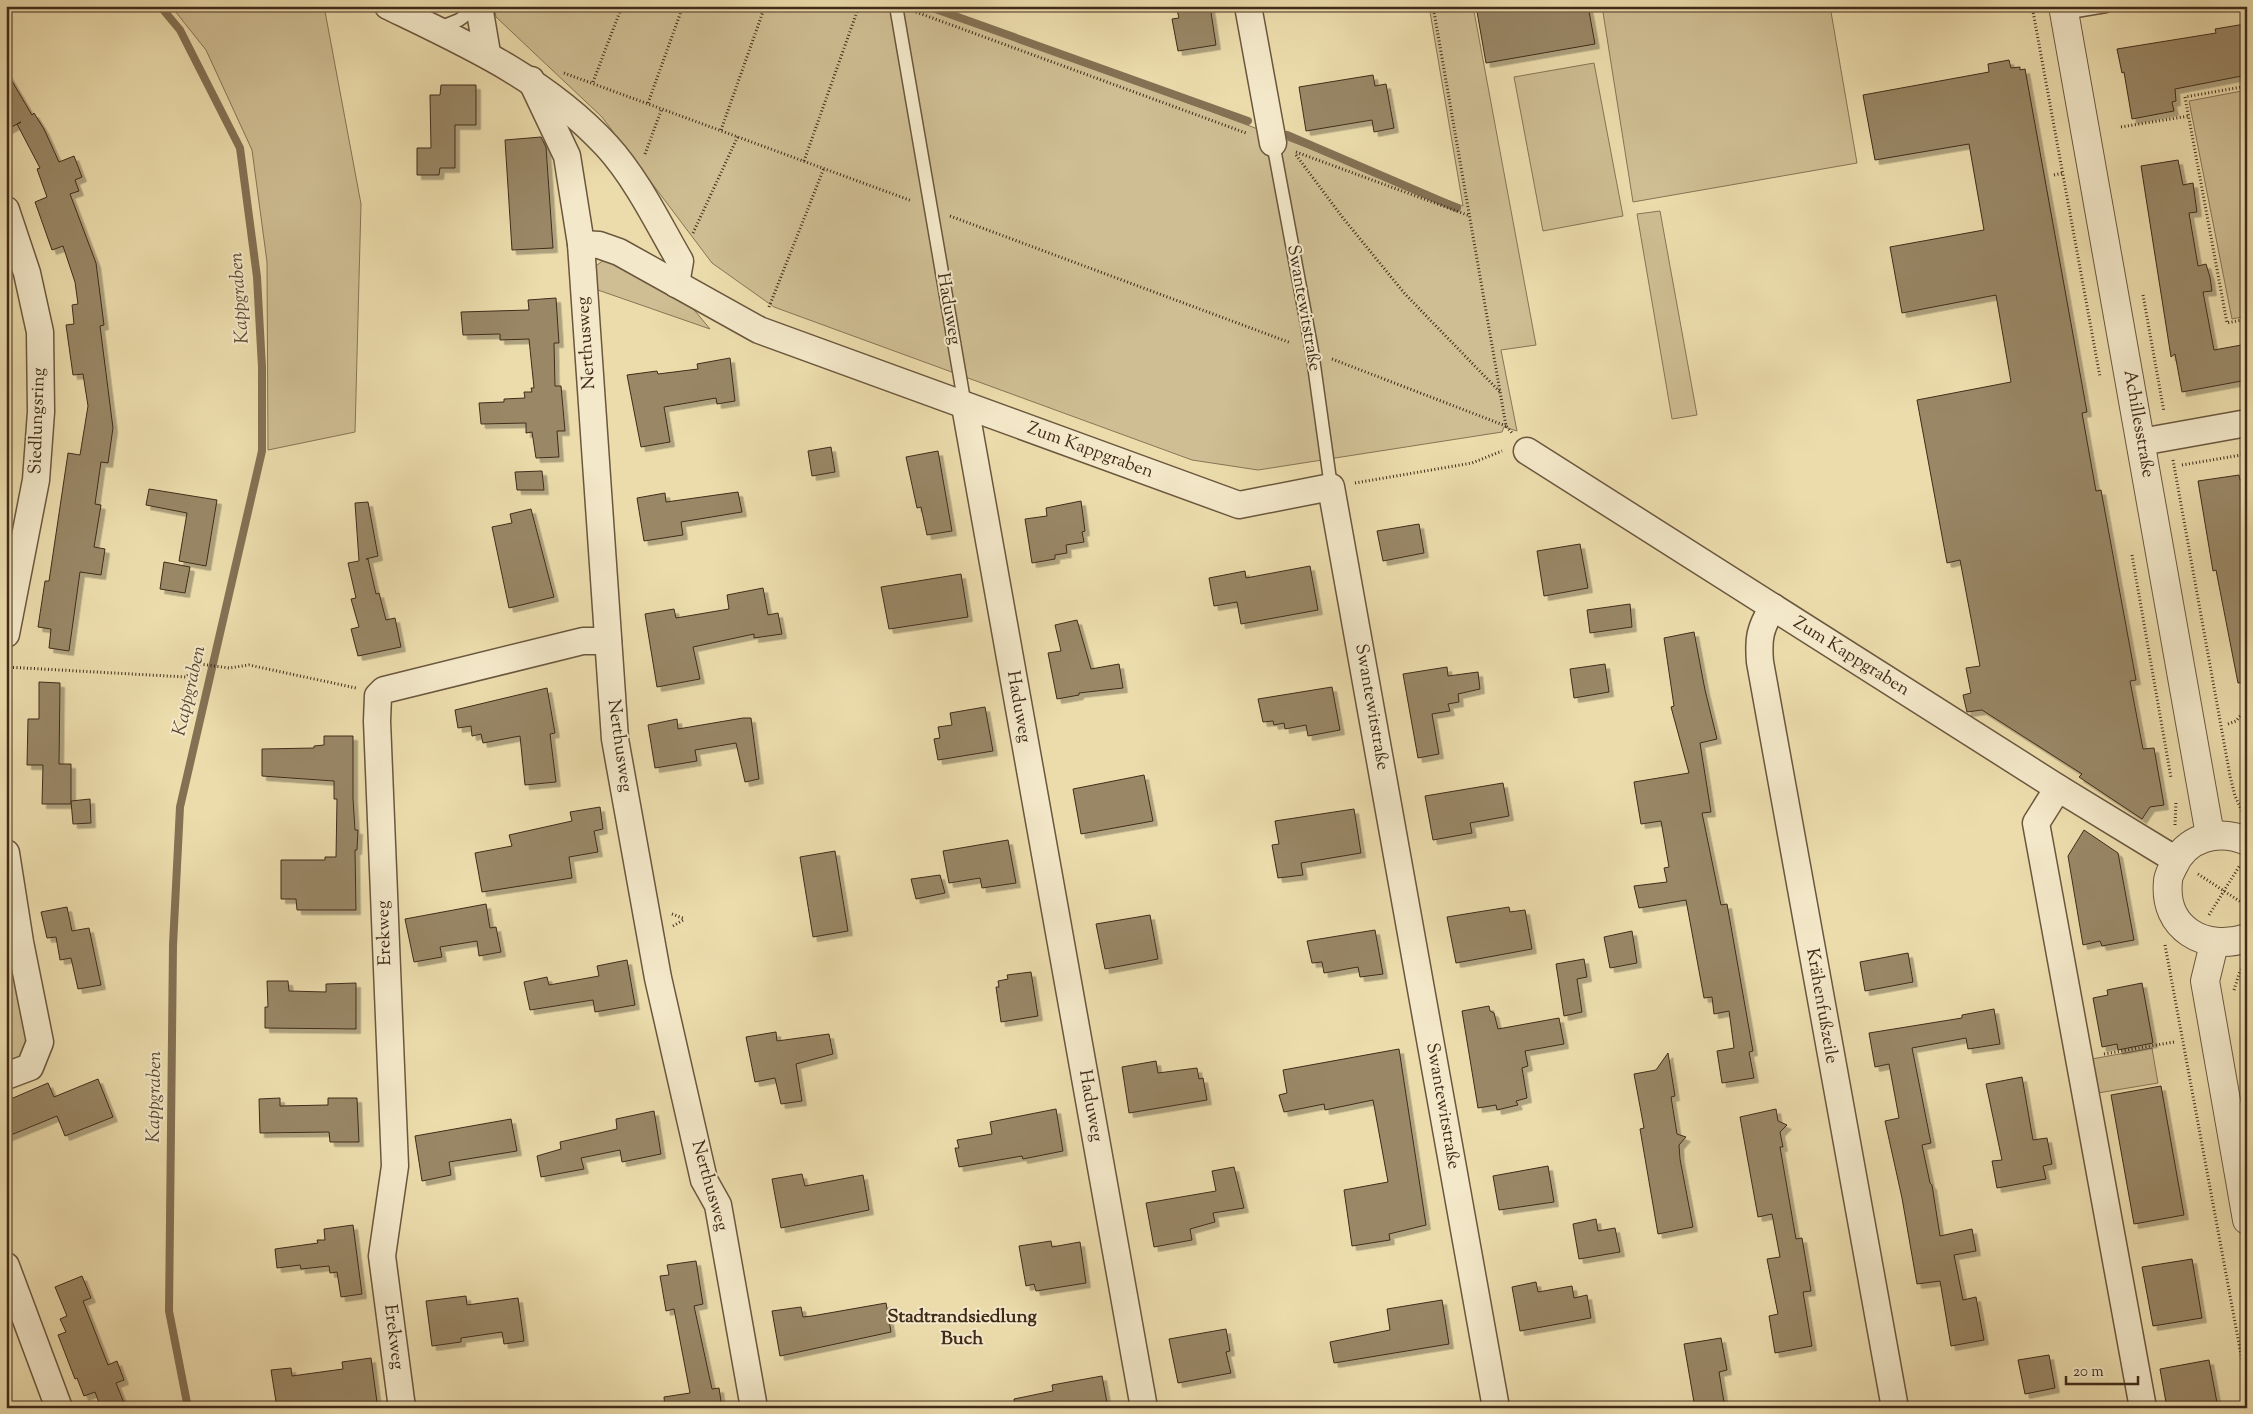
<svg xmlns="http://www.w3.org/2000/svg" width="2253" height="1414" font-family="'Sorts Mill Goudy',serif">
<defs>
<filter id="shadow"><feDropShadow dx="4.5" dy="4.5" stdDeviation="0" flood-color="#0004"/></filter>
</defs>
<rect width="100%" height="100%" fill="#ecdcac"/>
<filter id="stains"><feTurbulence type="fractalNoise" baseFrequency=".004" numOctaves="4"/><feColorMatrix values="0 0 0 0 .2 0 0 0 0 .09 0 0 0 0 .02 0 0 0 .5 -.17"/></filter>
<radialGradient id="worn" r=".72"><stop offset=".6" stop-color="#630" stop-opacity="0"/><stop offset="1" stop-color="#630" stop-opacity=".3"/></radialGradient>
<g fill="#cfbe93" stroke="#887456">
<path d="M171,6H324L361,204L355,432L268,450L267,262L252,150L206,50Z"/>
<path d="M494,6H930L1463,206L1429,6H1473L1536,345L1501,350L1517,431L1504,427L1502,432L1258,470L1192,460L774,307L712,263L602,117L496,17Z"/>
<path d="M1602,6H1830L1857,163L1633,202Z"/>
<path d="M1594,63L1623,216L1543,231L1514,77Z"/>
<path d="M2247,90V316L2232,319L2189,101Z"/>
<path d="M1660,211L1697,415L1672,419L1637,214Z"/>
<path d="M608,257L680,293L710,329L595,289L593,268Z"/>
<path d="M6,898L30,1053L6,1065Z"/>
<path d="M2152,1048L2158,1083L2098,1093L2092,1059Z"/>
</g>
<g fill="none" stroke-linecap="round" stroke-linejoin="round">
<g stroke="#847154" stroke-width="8">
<path d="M160,6L180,30L240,148L257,277L262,367V451L180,807L173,945L169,1311L188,1408"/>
<path d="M927,6L1248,121"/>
<path d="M1287,135L1457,208"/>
</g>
</g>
<g fill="#998766" stroke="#402b1a" filter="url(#shadow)">
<path d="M1176,6H1210L1216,45L1178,51L1172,19L1179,18Z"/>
<path d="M1476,6H1588L1595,44L1486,63Z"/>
<path d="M2245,24L2247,75L2175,89L2176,101L2172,102L2174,111L2132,119L2124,72L2122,73L2117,49L2216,33L2215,29Z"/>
<path d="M2009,60L2011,68L2020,67V70L2025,69L2087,412L2082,413L2096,491L2101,490L2136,680L2130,681L2143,749L2154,748L2164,805L2150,807L2142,819L2079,777L2082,774L1982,710L1967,712L1963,695L1971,693L1966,668L1980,666L1960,560L1947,563L1917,400L2011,382L1996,295L1902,313L1890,247L1984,230L1969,144L1875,160L1863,95L1989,72L1988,64Z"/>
<path d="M6,71L32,115L34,113L44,129L59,162L74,156L82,177L75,180L79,191L70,194L96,263L104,325L100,326L113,428L108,463L101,462L95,504L101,505L94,547L105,549L101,575L80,572L69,651L49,648L51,629L38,627L45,581H49L68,453L80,455L88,406L83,374L73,375L66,325L74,324L72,305L78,304L75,282L63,246L52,250L35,202L47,197L37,169L40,168L17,124L21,122L6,130Z"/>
<path d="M1373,75L1375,86L1386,84L1394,128L1374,132L1372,120L1306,131L1299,87Z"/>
<path d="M441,85H476V125H455V168H440L439,175H417V148H431L430,95H440Z"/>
<path d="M541,137L546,147L553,248L512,250L505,140Z"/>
<path d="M2178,160L2183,185L2193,183L2197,212L2189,213L2198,266L2206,264L2210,277L2212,291L2203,292L2214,350L2247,344V380L2182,392L2175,354L2171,357L2141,166Z"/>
<path d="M556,298L559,343H554L555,386H561L565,431H557L559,457L536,458L532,432L526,433V423L481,424L479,403L504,402V399L525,398L524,392H532L531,388H534L529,339L500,340V334L463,335L461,312L529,310L528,300Z"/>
<path d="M730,358L735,401L717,404L716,398L664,407L670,442L641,447L627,375L657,371L658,374L698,369L697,364Z"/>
<path d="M831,447L835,472L812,476L808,451Z"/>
<path d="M938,451L952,531L927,535L921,507L917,508L906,457Z"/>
<path d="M542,471L544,490H517L515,472Z"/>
<path d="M2239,475L2240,480L2247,479V682L2238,683L2216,570L2213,571L2198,481Z"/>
<path d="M149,489L217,500L206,566L179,561L187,513L146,505Z"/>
<path d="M738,492L742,512L681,522L683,535L644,541L637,498L665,493L666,502Z"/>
<path d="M1081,501L1085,531L1082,532L1084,542L1066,545L1067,553L1055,555V559L1032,563L1025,519L1047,516L1046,508Z"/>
<path d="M368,502L378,556L366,559H368L376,594L379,593L386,620L395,618L401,647L358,656L351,629L359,627L351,599L356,598L348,563L359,561L355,503Z"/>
<path d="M531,509L554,597L509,608L492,527L512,523L510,514Z"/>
<path d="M1419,524L1424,553L1383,561L1377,531Z"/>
<path d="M1580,544L1588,588L1544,596L1537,551Z"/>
<path d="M164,562L190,567L185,593L160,589Z"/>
<path d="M1310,566L1318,610L1241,624L1237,602L1214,606L1209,578L1245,571L1246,578Z"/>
<path d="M961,574L968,617L889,629L881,587Z"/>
<path d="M763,588L768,615L778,613L782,634L754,638V634L693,647L700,679L657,687L645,614L674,609L676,618L729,609L727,595Z"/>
<path d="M1630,604L1632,627L1590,633L1587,610Z"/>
<path d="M1077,620L1091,669L1119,664L1123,688L1079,693V695L1057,699L1048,653L1061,651L1055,625Z"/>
<path d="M1694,632L1705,690L1717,739L1700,743L1711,812L1702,813L1721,905L1727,904L1753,1051L1749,1052L1754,1078L1722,1083L1717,1051L1734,1048L1729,1011L1714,1014L1712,997L1704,998L1686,900L1639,908L1634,886L1667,882L1664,868L1669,867L1661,821L1641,824L1634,782L1689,773L1671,707L1674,706L1664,638Z"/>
<path d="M1605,664L1609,692L1574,698L1570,669Z"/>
<path d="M1447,667L1448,676L1478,672L1480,689L1458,694L1459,702L1448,704L1450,711L1432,714L1439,754L1418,758L1403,674Z"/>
<path d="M39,682L60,683L59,764H71V804H42L43,765H27L28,719H39Z"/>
<path d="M1332,687L1340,730L1308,736L1306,725L1285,729L1284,723L1274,725L1273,721L1263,722L1258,699Z"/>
<path d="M547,688L555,733L550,734L556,782L525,785L520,736L483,743L481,734L472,736L471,726L458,728L455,710Z"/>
<path d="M985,707L993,751L938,760L934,739L940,738L938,727L952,725L950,713Z"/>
<path d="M743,718H751L759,779L745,782L736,743L695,750L697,761L655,768L648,725L677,719L678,729Z"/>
<path d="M324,736H353V798L355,830H358L357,850H355L356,910H297L296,899H281V860H325V857H336L337,799H334V781L262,776V749L314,748V746L324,745Z"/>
<path d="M1144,775L1153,821L1081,834L1073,789Z"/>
<path d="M1503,783L1509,816L1470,823L1472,833L1433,840L1425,796Z"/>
<path d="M90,799L91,823L73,824L71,801Z"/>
<path d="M600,807L603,829L594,831L598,852L569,857L572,878L482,892L475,853L512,846L509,835L572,821L570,812Z"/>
<path d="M1354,809L1361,853L1301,863L1303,875L1278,878L1272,845L1279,844L1275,821Z"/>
<path d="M2084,830L2118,853L2134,940L2102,946L2100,941L2083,945L2068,856Z"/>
<path d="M1008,840L1016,883L982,888L980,878L949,883L943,851Z"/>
<path d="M835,851L848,931L813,937L800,857Z"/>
<path d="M940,875L945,893L916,899L911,879Z"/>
<path d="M486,904L490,928L496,927L501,952L479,956L477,941L440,947L442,957L414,962L405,919Z"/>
<path d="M67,907L72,931L89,928L101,985L78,989L71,958L60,960L56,937L47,938L41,912Z"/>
<path d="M1509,907L1510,912L1525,910L1532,949L1456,963L1447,917Z"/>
<path d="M1150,915L1158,959L1105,969L1096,924Z"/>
<path d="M1375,930L1383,974L1360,977L1358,967L1324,973L1322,962L1312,963L1307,941Z"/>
<path d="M1632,931L1637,963L1610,968L1604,937Z"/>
<path d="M1908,953L1913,982L1865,991L1860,962Z"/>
<path d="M1584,959L1587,977L1577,979L1582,1012L1564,1016L1556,964Z"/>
<path d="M627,960L635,1005L595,1012L593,1000L530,1010L524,982L547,977L549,985L599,976L597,966Z"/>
<path d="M1031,972L1038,1016L1001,1022L996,987H999L998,981L1008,979L1007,975Z"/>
<path d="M267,981H288L289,991L326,992V984L356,983V1029L265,1028V1007H268Z"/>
<path d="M2142,983L2153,1043L2118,1050L2117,1044L2102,1047L2093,998L2108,995L2107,990Z"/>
<path d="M1489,1006L1490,1011L1494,1013L1498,1029L1559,1018L1564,1044L1525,1051L1528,1066L1522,1068L1527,1098L1516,1101L1518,1105L1497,1110L1496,1105L1478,1108L1462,1011Z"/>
<path d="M1994,1009L2000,1044L1968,1049L1966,1038L1912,1048L1931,1143L1922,1145L1930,1183L1932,1185L1940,1236L1972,1229L1976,1251L1954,1255L1963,1300L1976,1297L1984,1340L1951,1346L1940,1281L1917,1284L1902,1198L1885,1121L1899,1118L1889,1064L1875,1067L1869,1033L1962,1018V1015Z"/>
<path d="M776,1032L777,1041L829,1034L833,1054L796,1064L802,1101L781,1104L775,1078L755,1082L746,1037Z"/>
<path d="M1399,1049L1426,1225L1389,1234L1390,1240L1352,1246L1344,1190L1388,1182L1373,1100L1325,1110L1324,1104L1284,1112L1279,1095L1287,1093L1283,1070Z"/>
<path d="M1668,1053L1675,1096L1671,1097L1677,1134L1686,1137L1679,1145L1680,1159L1693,1227L1658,1234L1640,1129L1644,1128L1634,1074L1656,1070Z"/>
<path d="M1156,1061L1158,1073L1197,1068L1199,1079L1203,1078L1207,1100L1129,1113L1122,1067Z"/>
<path d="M2022,1077L2033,1140L2047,1138L2052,1164L2043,1166L2046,1179L1997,1188L1992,1161L2002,1160L1986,1084Z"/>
<path d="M98,1079L113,1117L65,1136L57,1116L6,1137V1101L48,1083L54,1097Z"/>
<path d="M2161,1086L2184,1215L2134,1224L2111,1095Z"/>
<path d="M280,1098V1106L328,1105V1098H357L359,1142H330L329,1132L260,1133L259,1099Z"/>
<path d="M1056,1109L1063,1151L1023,1159L1022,1156L959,1167L955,1148H959L957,1140L992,1134L990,1122Z"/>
<path d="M1776,1109L1778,1121L1787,1125L1780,1132L1783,1147H1780L1796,1239L1802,1238L1811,1291L1803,1292L1812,1346L1775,1353L1769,1316L1778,1314L1767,1259L1780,1257L1772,1214L1758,1217L1740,1117Z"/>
<path d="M654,1111L661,1154L622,1162L620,1150L581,1158L584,1169L541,1177L537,1156L561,1149L560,1142L617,1129L616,1119Z"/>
<path d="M511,1119L517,1151L449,1162L451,1175L422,1181L415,1136Z"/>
<path d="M1548,1166L1554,1202L1499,1210L1493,1176Z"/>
<path d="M1234,1167L1244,1208L1213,1213L1215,1222L1190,1229L1192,1240L1154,1247L1146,1203L1216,1191L1212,1171Z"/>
<path d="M802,1174L805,1186L863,1175L869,1210L781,1228L772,1179Z"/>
<path d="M1596,1219L1598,1231L1615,1228L1620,1252L1579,1259L1573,1224Z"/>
<path d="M353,1225L362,1294L341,1297L337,1272L330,1273L329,1266L301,1269L300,1265L277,1268L275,1249L318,1243L317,1240H325L324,1229Z"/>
<path d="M1051,1241L1052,1247L1080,1242L1086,1283L1036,1291L1034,1284L1026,1286L1019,1246Z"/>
<path d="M2192,1259L2202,1318L2153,1326L2142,1267Z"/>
<path d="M696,1261L703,1304L694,1306L712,1389L719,1388L722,1408H665L664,1397L690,1393L674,1309L666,1311L660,1276L669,1275L667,1265Z"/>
<path d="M82,1276L91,1298L83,1301L108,1365L117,1361L124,1380L116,1383L126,1408H101L95,1392L84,1396L77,1378L75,1379L58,1335L66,1332L60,1319L67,1316L55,1287Z"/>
<path d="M1536,1282L1538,1292L1572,1286L1574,1298L1587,1295L1591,1318L1520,1331L1512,1287Z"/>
<path d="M466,1296L467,1305L518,1298L524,1341L504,1344L502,1332L461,1338V1342L432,1346L426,1301Z"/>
<path d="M1442,1300L1449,1344L1334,1363L1330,1342L1390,1330L1387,1309Z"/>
<path d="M886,1303L891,1332L780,1356L772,1311L801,1307L803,1317L812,1316Z"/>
<path d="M1226,1329L1230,1351L1226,1352L1231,1373L1178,1383L1169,1339Z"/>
<path d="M1721,1338L1727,1370L1719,1372L1725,1408H1695L1684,1344Z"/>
<path d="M2049,1355L2055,1388L2025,1394L2018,1360Z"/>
<path d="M371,1358L377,1402L346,1407L345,1402L312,1408H277L271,1370L291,1368L292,1376L343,1369L342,1362Z"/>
<path d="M2209,1360L2218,1408H2167L2160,1369Z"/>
<path d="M1102,1376L1108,1408H1015L1014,1399L1053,1391L1052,1385Z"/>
</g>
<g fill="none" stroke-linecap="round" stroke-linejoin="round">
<defs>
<g id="service">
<path d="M896,6L965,406"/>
<path d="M2064,13L2106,6"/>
<path d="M439,28L459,20L478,6"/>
<path d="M1273,143L1312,351L1331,487"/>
</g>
<g id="minor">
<path d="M388,6C469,45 545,79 607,146C637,179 658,223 680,261L676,284"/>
<path d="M479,6L487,53"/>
<path d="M1248,6L1273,143"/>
<path d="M531,80L567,156L581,244L615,739L658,978L704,1180L718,1205L754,1408"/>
<path d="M6,210L27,273L40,332L41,412L36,480L6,634"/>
<path d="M581,244L599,245L619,252L759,330L1239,505L1331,487L1496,1408"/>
<path d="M965,406L1144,1408"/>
<path d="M2141,442L2247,423"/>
<path d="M1527,451L2058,788L2176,860"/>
<path d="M1773,607C1760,628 1758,638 1760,662L1895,1408"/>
<path d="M2058,788L2036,823L2143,1408"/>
<path d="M6,853L20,942L40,1042L30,1067L6,1076"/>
<path d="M6,1266L59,1408"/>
<path d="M402,1408L382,1256L395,1166L377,721L378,696L384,690L583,641H608"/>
</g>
<g id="tertiary">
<path d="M2063,6L2210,835"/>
<path d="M2247,841C2218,829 2186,837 2173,867C2171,871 2168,877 2168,881C2163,929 2205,952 2247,938"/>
<path d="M2214,944L2205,981L2247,1220"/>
</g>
</defs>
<use href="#service" stroke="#6b573e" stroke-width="15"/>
<use href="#minor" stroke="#6b573e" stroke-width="29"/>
<use href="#tertiary" stroke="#6b573e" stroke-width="30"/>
<g stroke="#402b1a" stroke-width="3" stroke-dasharray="1 2.5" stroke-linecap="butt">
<path d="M1433,6L1506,426L1512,433"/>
<path d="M2032,6L2100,377"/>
<path d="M916,12L1246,133"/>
<path d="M564,73L912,201"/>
<path d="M593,82L622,6"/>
<path d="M2247,86L2185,97L2227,323L2247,319"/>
<path d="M648,103L683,6"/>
<path d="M2121,127L2189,116"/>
<path d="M721,130L765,6"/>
<path d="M1296,152L1470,216"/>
<path d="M645,154L662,108"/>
<path d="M1296,155L1343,218L1405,294L1500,392"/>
<path d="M804,161L859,6"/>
<path d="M2054,175L2063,173"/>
<path d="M950,216L1291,343"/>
<path d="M693,233L738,136"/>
<path d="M2143,295L2164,412"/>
<path d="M769,307L824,168"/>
<path d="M1332,359L1506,426"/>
<path d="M2173,460L2230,776L2235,796L2242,811"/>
<path d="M2182,465L2247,454"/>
<path d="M1355,483L1472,463L1502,451"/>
<path d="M2132,555L2171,778"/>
<path d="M6,667L186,677L200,664L229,668L249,665L356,688"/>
<path d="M2228,724L2236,721L2247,708"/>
<path d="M2175,825L2176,802"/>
<path d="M2198,874L2247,906"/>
<path d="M672,914L685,919"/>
<path d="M2209,915L2240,865"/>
<path d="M673,926L685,919"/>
<path d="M2165,945L2247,1387"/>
<path d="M2234,990L2240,971L2244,967"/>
<path d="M2104,1054L2174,1042"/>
</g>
<use href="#service" stroke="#f3e8c9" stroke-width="12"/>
<use href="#minor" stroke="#f3e8c9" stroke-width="26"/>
<use href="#tertiary" stroke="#f3e8c9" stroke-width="28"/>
</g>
<g text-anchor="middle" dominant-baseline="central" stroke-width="4" stroke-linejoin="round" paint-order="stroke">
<g font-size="18" fill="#402b1a" stroke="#f3e8c9">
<text transform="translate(1303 308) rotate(80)">Swantewitstraße</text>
<text transform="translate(948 309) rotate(80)">Haduweg</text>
<text transform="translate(587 343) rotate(-94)">Nerthusweg</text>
<text transform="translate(38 421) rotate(-88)">Siedlungsring</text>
<text transform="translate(2138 424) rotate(80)">Achillesstraße</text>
<text transform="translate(1090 451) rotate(20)">Zum Kappgraben</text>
<text transform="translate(1851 657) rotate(32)">Zum Kappgraben</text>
<text transform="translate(1018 707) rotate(80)">Haduweg</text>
<text transform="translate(1371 707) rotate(80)">Swantewitstraße</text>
<text transform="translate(619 746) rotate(82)">Nerthusweg</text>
<text transform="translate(385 933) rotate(-92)">Erekweg</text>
<text transform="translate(1821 1006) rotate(80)">Krähenfußzeile</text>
<text transform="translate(1090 1106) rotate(80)">Haduweg</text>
<text transform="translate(1442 1106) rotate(80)">Swantewitstraße</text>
<text transform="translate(709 1186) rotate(74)">Nerthusweg</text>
<text transform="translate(393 1337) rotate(83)">Erekweg</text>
</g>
<g font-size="19" font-style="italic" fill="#5c4832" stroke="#f3e8c9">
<text transform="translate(240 298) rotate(-94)">Kappgraben</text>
<text transform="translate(190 691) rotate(-77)">Kappgraben</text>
<text transform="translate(155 1097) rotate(-89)">Kappgraben</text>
</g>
<g font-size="19" font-weight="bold" fill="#402b1a" stroke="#f3e8c9">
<text x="962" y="1317">Stadtrandsiedlung<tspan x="962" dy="22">Buch</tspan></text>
</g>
</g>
<rect width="2253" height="1414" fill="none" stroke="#ecdcac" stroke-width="25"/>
<rect x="8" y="8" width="2238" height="1399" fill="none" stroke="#402b1a" stroke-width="2.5"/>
<rect x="12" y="12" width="2228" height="1389" fill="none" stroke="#402b1a"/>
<path d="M2066 1376v8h72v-8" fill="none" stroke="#402b1a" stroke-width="2.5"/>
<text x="2073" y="1376" font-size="15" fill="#402b1a" stroke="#f3e8c9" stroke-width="4" paint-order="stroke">20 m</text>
<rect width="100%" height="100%" filter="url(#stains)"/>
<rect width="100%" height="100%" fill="url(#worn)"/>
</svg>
